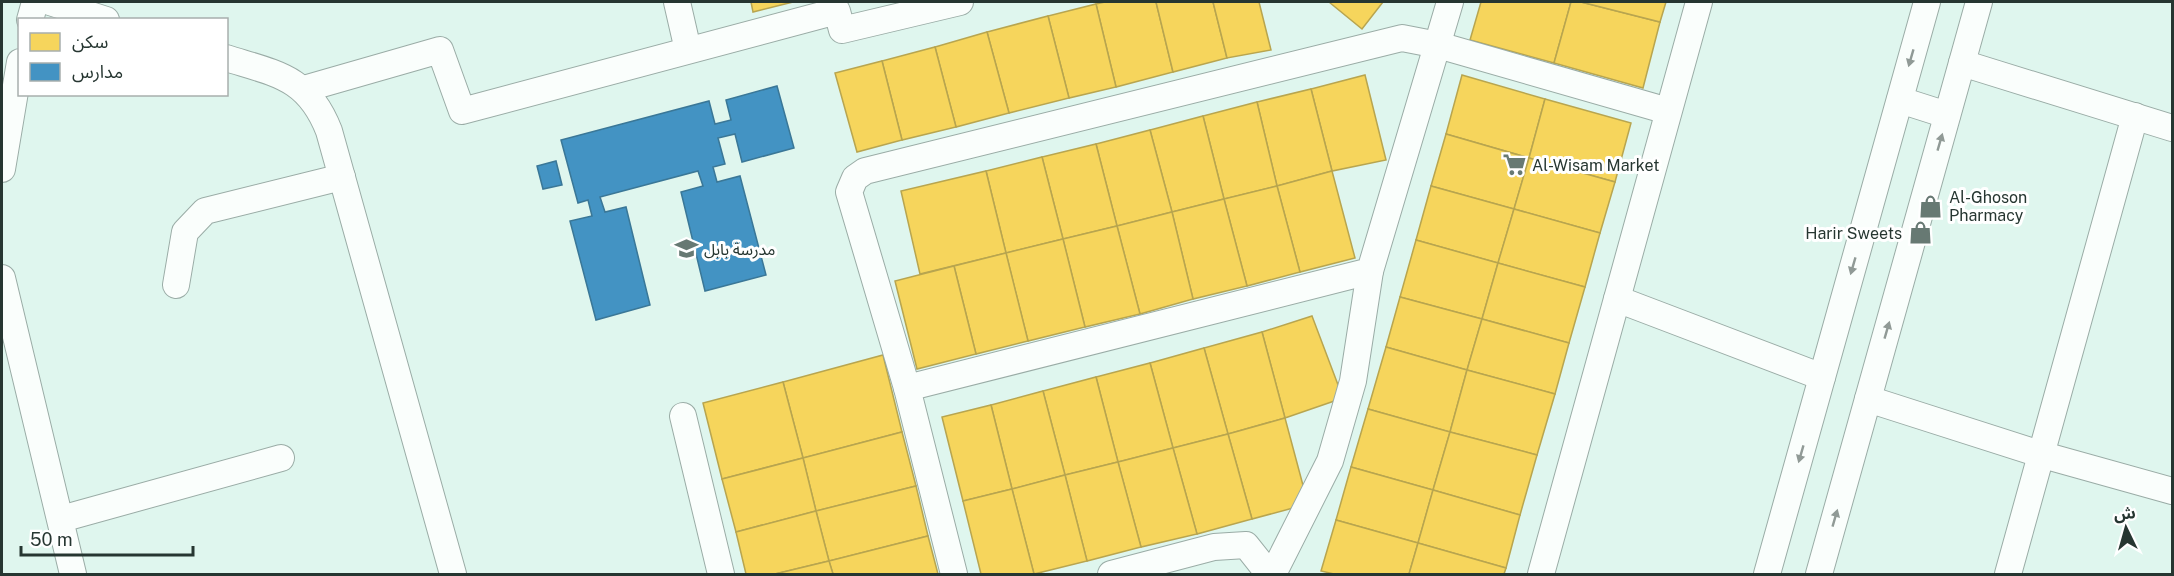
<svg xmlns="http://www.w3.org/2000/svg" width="2174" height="576" font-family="'Public Sans','Noto Sans Arabic',sans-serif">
<rect width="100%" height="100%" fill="#dff6ee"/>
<g fill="#f6d55c" stroke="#b8a54f" stroke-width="1.5">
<path d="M751,2H793L753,12Z"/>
<path d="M1105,2H1156L1173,72L1116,87L1096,4Z"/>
<path d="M1156,2H1213L1227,58L1173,72Z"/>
<path d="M1213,2H1259L1271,50L1227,58Z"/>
<path d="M1329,2H1383L1362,29Z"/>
<path d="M1481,2H1571L1554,63L1470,40Z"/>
<path d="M1571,2H1581L1660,22L1643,88L1554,63Z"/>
<path d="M1581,2H1666L1660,22Z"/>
<path d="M1096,4L1116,87L1069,98L1048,16Z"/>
<path d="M1048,16L1069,98L1009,113L987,32Z"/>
<path d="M987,32L1009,113L956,127L935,47Z"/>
<path d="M935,47L956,127L902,140L882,61Z"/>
<path d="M882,61L902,140L857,152L835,73Z"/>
<path d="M1365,75L1386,160L1332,171L1311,89Z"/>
<path d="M1462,75L1545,99L1529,158L1446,134Z"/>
<path d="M1311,89L1332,171L1277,186L1257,102Z"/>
<path d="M1545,99L1631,123L1615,182L1529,158Z"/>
<path d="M1257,102L1277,186L1224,199L1203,116Z"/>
<path d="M1203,116L1224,199L1172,212L1150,130Z"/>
<path d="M1150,130L1172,212L1117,226L1096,144Z"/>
<path d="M1446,134L1529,158L1514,209L1431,186Z"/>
<path d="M1096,144L1117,226L1063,239L1042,157Z"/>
<path d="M1042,157L1063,239L1006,253L986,171Z"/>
<path d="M1529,158L1615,182L1600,233L1514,209Z"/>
<path d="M986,171L1006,253L920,274L901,191Z"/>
<path d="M1332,171L1355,258L1300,272L1277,186Z"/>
<path d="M1277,186L1300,272L1247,286L1224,199Z"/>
<path d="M1431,186L1514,209L1498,263L1416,240Z"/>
<path d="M1224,199L1247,286L1193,299L1172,212Z"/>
<path d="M1514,209L1600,233L1585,287L1498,263Z"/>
<path d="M1172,212L1193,299L1140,314L1117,226Z"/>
<path d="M1117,226L1140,314L1085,327L1063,239Z"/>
<path d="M1063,239L1085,327L1028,341L1006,253Z"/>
<path d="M1416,240L1498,263L1482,319L1400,297Z"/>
<path d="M1006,253L1028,341L976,354L954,266Z"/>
<path d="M1498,263L1585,287L1569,343L1482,319Z"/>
<path d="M954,266L976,354L917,369L895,281Z"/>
<path d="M1400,297L1482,319L1467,370L1386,347Z"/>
<path d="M1312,316L1343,398L1285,418L1262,332Z"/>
<path d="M1482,319L1569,343L1555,394L1467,370Z"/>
<path d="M1262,332L1285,418L1228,434L1204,348Z"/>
<path d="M1386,347L1467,370L1450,432L1368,409Z"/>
<path d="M1204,348L1228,434L1173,448L1150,363Z"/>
<path d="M883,355L902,432L803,458L783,382Z"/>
<path d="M1150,363L1173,448L1118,462L1096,377Z"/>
<path d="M1467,370L1555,394L1537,455L1450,432Z"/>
<path d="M1096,377L1118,462L1065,475L1043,391Z"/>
<path d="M783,382L803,458L722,479L703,403Z"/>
<path d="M1043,391L1065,475L1012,489L991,405Z"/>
<path d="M991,405L1012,489L963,501L942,417Z"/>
<path d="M1368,409L1450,432L1433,490L1351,467Z"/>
<path d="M1285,418L1308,504L1252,519L1228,434Z"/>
<path d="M902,432L916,486L816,511L803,458Z"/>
<path d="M1450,432L1537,455L1520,515L1433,490Z"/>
<path d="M1228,434L1252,519L1197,534L1173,448Z"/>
<path d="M1173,448L1197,534L1141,547L1118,462Z"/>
<path d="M803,458L816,511L736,532L722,479Z"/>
<path d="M1118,462L1141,547L1087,561L1065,475Z"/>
<path d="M1351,467L1433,490L1418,543L1336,520Z"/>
<path d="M1065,475L1087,561L1034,574L1012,489Z"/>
<path d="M916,486L928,536L829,561L816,511Z"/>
<path d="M1012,489L1034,574H981L963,501Z"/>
<path d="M1433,490L1520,515L1506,568L1418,543Z"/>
<path d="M816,511L829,561L775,574H746L736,532Z"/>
<path d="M1336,520L1418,543L1409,574H1334L1321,571Z"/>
<path d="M928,536L938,574H833L829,561Z"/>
<path d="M1418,543L1506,568L1504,574H1409Z"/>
<path d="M829,561L833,574H775Z"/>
</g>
<g fill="#4393c3" stroke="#3a7797" stroke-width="1.5">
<path d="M777,86L794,148L742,162L735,134L718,138L725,164L713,167L717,182L740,176L766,275L705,291L681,192L703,186L698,171L600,197L605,212L626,207L650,305L596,320L570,221L592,216L588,200L578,203L561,140L709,101L715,124L731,120L726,100Z"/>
<path d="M556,161L562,185L543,189L537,166Z"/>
</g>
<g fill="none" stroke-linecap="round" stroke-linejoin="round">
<defs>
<g id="minor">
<path d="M50,2L106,20"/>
<path d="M677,2L688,50"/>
<path d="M30,20L35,2"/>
<path d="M226,58C277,74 308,77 329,131L453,574"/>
<path d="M1962,63L2172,128"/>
<path d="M304,89L440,50L462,111L837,11L842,30L960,2"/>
<path d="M1900,100L1947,115"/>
<path d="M2,169L20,62"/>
<path d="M2,278L73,574"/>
<path d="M176,285L185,232L205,211L342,177"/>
<path d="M1617,299L1822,377"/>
<path d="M907,388L1370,271L1450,2"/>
<path d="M1868,399L2043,455L2172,491"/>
<path d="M683,416L721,574"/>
<path d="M61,519L281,458"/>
<path d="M954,574L907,388L849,192L855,178L865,171L1402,38L1438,45L1668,111"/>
<path d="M1111,574L1214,547L1246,545L1269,574"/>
<path d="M1273,574L1330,461L1353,381L1370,271"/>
<path d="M1541,574L1699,2"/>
<path d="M1767,574L1927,2"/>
<path d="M1819,574L1979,2"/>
<path d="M2008,574L2135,116"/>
</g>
</defs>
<use href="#minor" stroke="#9aaca6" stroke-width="28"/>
<use href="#minor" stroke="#fafefc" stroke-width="26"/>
</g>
<defs><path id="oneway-solid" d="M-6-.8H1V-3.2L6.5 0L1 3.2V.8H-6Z" transform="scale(1.5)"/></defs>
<g fill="#909a96">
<use href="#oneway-solid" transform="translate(1911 58) rotate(106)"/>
<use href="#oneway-solid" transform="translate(1940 142) rotate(-74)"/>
<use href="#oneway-solid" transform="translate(1853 266) rotate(106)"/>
<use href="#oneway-solid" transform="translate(1887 330) rotate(-74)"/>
<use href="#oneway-solid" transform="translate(1801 454) rotate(106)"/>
<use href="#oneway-solid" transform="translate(1835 518) rotate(-74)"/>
</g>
<defs>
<symbol id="supermarket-bare" viewBox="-9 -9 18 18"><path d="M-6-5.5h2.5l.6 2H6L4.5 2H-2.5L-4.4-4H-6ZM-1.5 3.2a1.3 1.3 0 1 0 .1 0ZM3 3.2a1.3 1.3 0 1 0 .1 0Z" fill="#677973" stroke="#fff" stroke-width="2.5" paint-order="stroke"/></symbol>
<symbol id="shop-bare" viewBox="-9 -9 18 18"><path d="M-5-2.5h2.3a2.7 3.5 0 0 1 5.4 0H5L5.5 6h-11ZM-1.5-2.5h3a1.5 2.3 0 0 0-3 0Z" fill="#677973" stroke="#fff" stroke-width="2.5" paint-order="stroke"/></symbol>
<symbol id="school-bare" viewBox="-9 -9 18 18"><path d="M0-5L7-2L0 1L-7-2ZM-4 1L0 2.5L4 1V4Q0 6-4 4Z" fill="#677973" stroke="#fff" stroke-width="2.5" paint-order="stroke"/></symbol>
</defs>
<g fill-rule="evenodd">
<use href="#supermarket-bare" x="1498" y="148" width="33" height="33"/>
<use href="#shop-bare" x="1914" y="190" width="33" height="33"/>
<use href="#shop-bare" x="1904" y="216" width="33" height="33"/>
<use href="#school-bare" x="670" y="232" width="33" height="33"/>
</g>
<g text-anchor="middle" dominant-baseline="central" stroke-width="6" stroke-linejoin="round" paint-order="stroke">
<g font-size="16" fill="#263631" stroke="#fff" text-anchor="start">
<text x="1532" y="165">Al-Wisam Market</text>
<text x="1949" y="197">Al-Ghoson<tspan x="1949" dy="18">Pharmacy</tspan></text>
<text x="1902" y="233" text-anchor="end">Harir Sweets</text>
<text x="704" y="249">مدرسة بابل</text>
</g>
</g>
<rect width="2174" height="576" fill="none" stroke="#263631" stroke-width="6"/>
<rect x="18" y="18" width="210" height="78" fill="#ffffff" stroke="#a8afad" stroke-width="1.5"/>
<rect x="30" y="33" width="30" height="18" fill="#f6d55c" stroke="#a8afad" stroke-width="1.5"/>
<text x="72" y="48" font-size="18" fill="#263631">سكن</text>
<rect x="30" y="63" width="30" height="18" fill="#4393c3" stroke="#a8afad" stroke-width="1.5"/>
<text x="72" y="78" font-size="18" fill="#263631">مدارس</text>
<g transform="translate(2126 528) rotate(355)" stroke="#ffffff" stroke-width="4.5" paint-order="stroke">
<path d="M0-4.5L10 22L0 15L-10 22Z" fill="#263631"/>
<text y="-9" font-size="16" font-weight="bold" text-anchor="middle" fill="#263631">ش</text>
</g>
<path d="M21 546v9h172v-9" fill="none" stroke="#263631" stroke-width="3"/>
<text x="30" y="546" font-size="18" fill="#263631" stroke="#ffffff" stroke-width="4.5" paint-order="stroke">50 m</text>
</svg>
